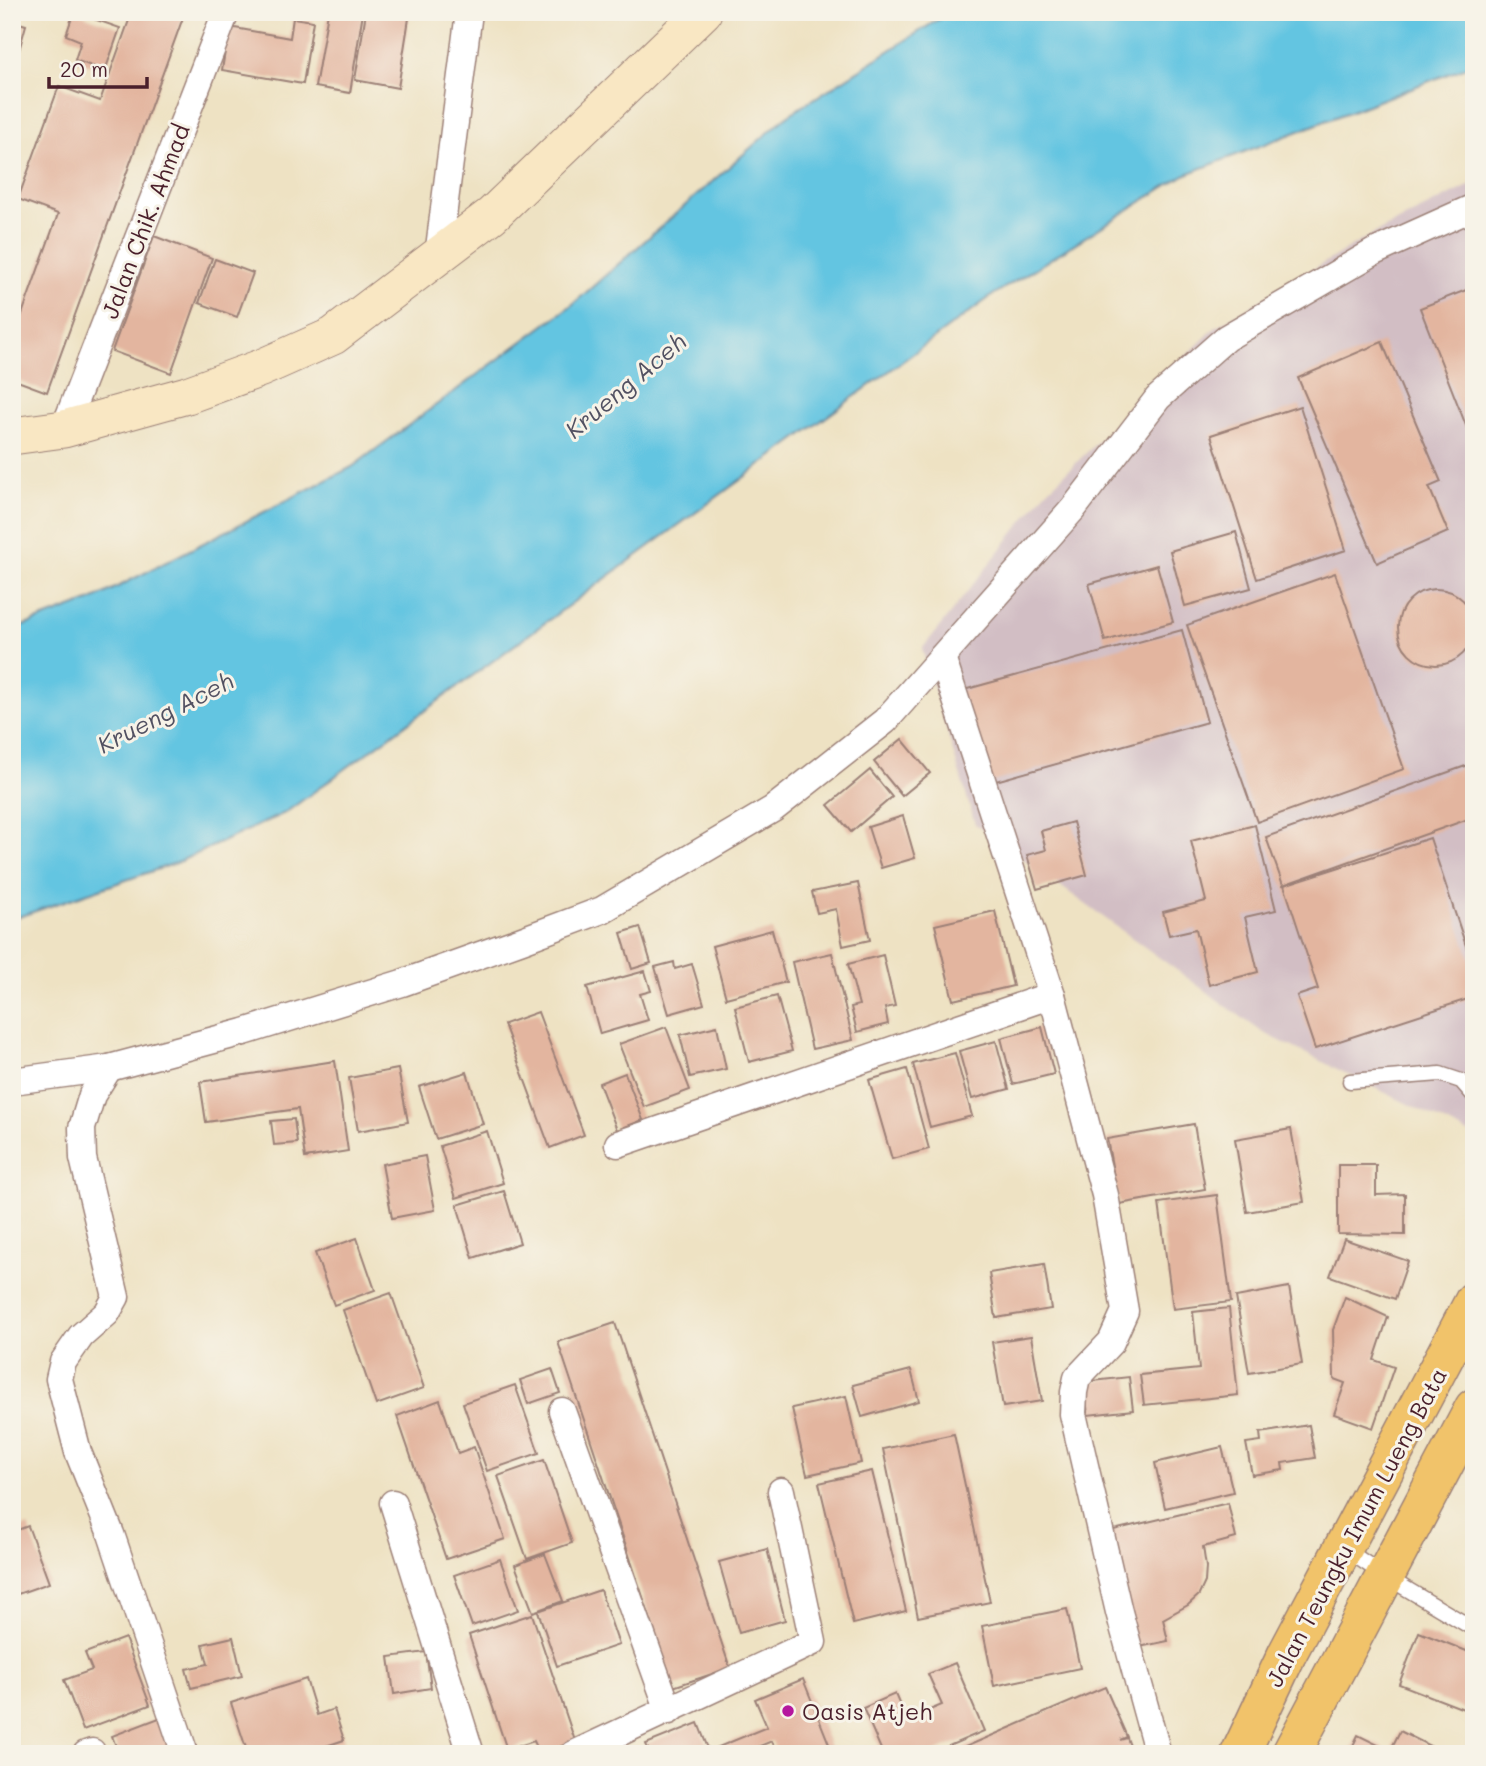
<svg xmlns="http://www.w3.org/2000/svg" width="1486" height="1766" font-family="Mali,sans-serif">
<rect width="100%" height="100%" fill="#f7f3e8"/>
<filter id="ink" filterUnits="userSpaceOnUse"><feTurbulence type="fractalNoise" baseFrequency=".0143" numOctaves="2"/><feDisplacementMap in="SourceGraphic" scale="14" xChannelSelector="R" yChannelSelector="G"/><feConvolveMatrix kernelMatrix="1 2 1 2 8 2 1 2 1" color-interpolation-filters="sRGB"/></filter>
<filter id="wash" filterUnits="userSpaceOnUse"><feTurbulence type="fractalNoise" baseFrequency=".00686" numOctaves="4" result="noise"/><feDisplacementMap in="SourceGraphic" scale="28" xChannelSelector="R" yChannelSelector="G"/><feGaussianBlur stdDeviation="1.57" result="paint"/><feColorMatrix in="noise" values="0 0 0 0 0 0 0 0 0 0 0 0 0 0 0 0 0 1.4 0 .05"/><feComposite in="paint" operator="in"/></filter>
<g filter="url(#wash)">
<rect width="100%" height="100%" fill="#eee2c3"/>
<path fill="#d2bec4" d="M1474,183V1125L1469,1134L1262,1032L975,824L922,649L1046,492L1216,327L1369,236Z"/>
<path fill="#63c5e1" stroke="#567286" stroke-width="2" d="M950,12H1474V64L1184,175L993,295L285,813L176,863L12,919V630L92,600L352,467L573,304L787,116Z"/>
<g id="blocks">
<g fill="#e3b59f">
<path d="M74,12L120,28L105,71L75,60L81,41L66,35Z"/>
<path d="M132,12H185L47,392L12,379V342L58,214L18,199L59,86L100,101Z"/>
<path d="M328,12H363L350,93L315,87Z"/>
<path d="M366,12H410L398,88L355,80Z"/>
<path d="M293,18L313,21L303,84L222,70L229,27L290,38Z"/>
<path d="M12,21L26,25L13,72H12Z"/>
<path d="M154,236L212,258L171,373L112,351Z"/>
<path d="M215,259L253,273L237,317L199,303Z"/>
<path d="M1474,287V446L1420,308Z"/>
<path d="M1382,342L1441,482L1429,487L1448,532L1377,563L1298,378Z"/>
<path d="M1300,406L1346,550L1257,579L1211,435Z"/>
<path d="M1236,532L1251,588L1185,606L1170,551Z"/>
<path d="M1157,565L1173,622L1105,641L1089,584Z"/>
<path d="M1335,573L1404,769L1257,822L1187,625Z"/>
<circle cx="1436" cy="627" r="38"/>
<path d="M1182,630L1207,722L985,784L960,691Z"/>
<path d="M902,739L930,773L902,796L874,762Z"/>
<path d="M1474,763V817L1283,885L1266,837Z"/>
<path d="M870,770L892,797L851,832L828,805Z"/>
<path d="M903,816L915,858L881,868L868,827Z"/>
<path d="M1073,822L1087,875L1037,889L1027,855L1046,850L1041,831Z"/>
<path d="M1255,825L1276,910L1245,917L1258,972L1209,985L1196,929L1169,935L1163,912L1206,901L1191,841Z"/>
<path d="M1430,838L1474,970V997L1315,1049L1297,996L1318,989L1284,885Z"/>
<path d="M858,883L870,940L843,946L836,909L817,913L812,892Z"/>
<path d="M995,911L1013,986L953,1000L935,925Z"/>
<path d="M640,927L651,963L632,969L621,933Z"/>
<path d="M772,930L786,982L726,998L712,946Z"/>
<path d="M832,953L853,1040L812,1049L792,962Z"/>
<path d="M883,955L895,1006L885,1008L888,1024L857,1032L851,1007L859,1005L848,964Z"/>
<path d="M674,962L675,969L692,964L704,1004L669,1014L655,967Z"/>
<path d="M645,971L651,991L640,994L648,1020L600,1034L587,987Z"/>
<path d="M777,996L792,1051L749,1062L735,1007Z"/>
<path d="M538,1012L584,1135L550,1148L504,1024Z"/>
<path d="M717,1026L726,1069L690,1077L680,1035Z"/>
<path d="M666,1027L690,1090L644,1107L619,1044Z"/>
<path d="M1042,1027L1054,1074L1013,1084L1001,1038Z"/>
<path d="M996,1041L1009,1089L972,1099L959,1051Z"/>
<path d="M955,1053L972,1116L930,1127L913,1064Z"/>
<path d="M335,1061L348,1151L305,1158L298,1109L206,1122L200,1082Z"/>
<path d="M398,1069L408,1122L358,1131L349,1078Z"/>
<path d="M907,1069L929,1149L892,1159L869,1080Z"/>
<path d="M467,1072L483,1124L436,1139L419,1087Z"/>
<path d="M625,1073L643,1120L617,1130L599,1083Z"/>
<path d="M294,1119L297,1143L274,1145L271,1121Z"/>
<path d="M1194,1124L1205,1189L1119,1204L1107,1139Z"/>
<path d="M1291,1129L1304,1202L1247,1212L1235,1139Z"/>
<path d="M487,1131L503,1183L456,1198L440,1146Z"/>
<path d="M425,1156L435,1210L392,1218L382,1164Z"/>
<path d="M1338,1165H1376V1195L1405,1194V1235L1338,1234Z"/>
<path d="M504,1191L520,1243L473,1258L457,1205Z"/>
<path d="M1217,1195L1231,1302L1173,1309L1159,1203Z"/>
<path d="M357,1238L375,1290L334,1305L315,1253Z"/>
<path d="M1344,1239L1408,1261L1395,1299L1330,1276Z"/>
<path d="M1044,1264L1051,1309L996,1318L989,1273Z"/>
<path d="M1289,1287L1302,1364L1249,1373L1236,1297Z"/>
<path d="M391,1293L424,1388L376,1405L343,1310Z"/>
<path d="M1345,1297L1388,1317L1374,1360L1394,1367L1373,1428L1334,1414L1345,1383L1334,1379L1333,1330Z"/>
<path d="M1229,1308L1238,1395L1144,1405L1140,1375L1199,1369L1193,1312Z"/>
<path d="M615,1323L730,1668L673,1687L558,1342Z"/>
<path d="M1031,1336L1042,1401L1003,1407L992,1342Z"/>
<path d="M552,1369L560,1393L528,1404L520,1380Z"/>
<path d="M911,1370L919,1401L862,1417L853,1385Z"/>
<path d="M1129,1377L1133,1410L1088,1415L1084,1382Z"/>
<path d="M515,1385L539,1453L487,1471L463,1403Z"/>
<path d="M846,1396L861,1463L807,1475L792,1408Z"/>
<path d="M440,1400L458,1453L474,1447L505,1539L446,1559L397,1416Z"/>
<path d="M1309,1425L1315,1458L1282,1463L1283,1470L1252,1475L1246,1443L1261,1441L1260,1433Z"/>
<path d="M954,1434L990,1602L918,1617L883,1449Z"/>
<path d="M1222,1447L1233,1492L1165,1508L1155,1463Z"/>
<path d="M544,1460L572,1543L527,1559L498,1476Z"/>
<path d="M872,1471L906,1611L853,1624L819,1483Z"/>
<path d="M1228,1503L1236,1538L1203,1547L1206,1567L1205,1582L1199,1595L1188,1605L1163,1619L1168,1641L1134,1648L1105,1532Z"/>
<path d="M28,1526L49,1583L12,1596V1532Z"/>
<path d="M767,1549L785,1620L739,1633L719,1562Z"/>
<path d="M545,1554L563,1601L533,1612L515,1565Z"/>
<path d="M500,1559L518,1610L472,1626L454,1575Z"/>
<path d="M600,1590L619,1645L557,1666L538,1611Z"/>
<path d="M1067,1609L1080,1668L994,1686L982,1626Z"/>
<path d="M532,1614L575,1741L540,1754L534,1741L507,1750L469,1635Z"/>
<path d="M1419,1632L1474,1654V1713L1399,1684Z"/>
<path d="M233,1637L242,1676L191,1688L186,1669L208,1664L203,1644Z"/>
<path d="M125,1638L150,1705L83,1730L64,1680L92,1670L85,1653Z"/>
<path d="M426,1652L431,1688L394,1694L389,1657Z"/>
<path d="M955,1663L984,1731L930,1754H883L863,1708L895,1694L906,1720L942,1705L928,1674Z"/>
<path d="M306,1679L317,1715L334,1709L344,1740L302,1754H248L231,1703Z"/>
<path d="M803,1679L833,1754H777L772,1741L740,1754H650L646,1744L698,1723L709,1751L767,1727L755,1699Z"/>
<path d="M1105,1687L1127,1737L1120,1740L1127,1738L1133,1754H949Z"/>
<path d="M159,1718L172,1754H119L112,1736Z"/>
<path d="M1400,1731L1440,1751L1439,1754H1349L1358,1735L1390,1751Z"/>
<path d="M342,1748L344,1754H326V1753Z"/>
</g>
</g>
</g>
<g filter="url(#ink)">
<use href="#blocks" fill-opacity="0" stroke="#9c8077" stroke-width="2"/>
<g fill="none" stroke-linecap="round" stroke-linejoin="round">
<defs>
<g id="lane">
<path d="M1350,1081L1440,1074L1461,1081L1474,1096"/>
<path d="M1345,1549L1385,1576L1474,1629"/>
</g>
<g id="street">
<path d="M438,256L469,12"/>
<path d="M64,429L226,12"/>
<path d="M942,657L1052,995L1105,1195L1125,1311L1111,1342L1077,1378L1074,1392L1073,1414L1119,1612L1158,1754"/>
<path d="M109,1068L92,1095L82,1128L83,1158L116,1297L107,1313L81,1336L63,1362L59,1379L78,1452L111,1534L185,1754"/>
<path d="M12,1081L109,1068L244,1032L402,983L522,940L602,910L773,809L885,721L1073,509L1158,398L1226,338L1374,252L1474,207"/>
<path d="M618,1144L1052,995"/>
<path d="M562,1411L669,1711"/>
<path d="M393,1503L471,1754"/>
<path d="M86,1754L92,1752"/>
<path d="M574,1754L813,1642L781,1491"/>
</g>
<path id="secondary" d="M12,436L64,429L187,395L261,368L333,336L492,215L703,12"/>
<g id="highway">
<path d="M1240,1754L1287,1654L1474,1301"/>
<path d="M1291,1754L1474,1408"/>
</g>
</defs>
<use href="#lane" stroke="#9c8077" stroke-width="17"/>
<use href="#street" stroke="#9c8077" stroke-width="29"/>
<use href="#secondary" stroke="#9c8077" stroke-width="39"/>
<use href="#highway" stroke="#9c8077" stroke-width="41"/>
<use href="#lane" stroke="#fff" stroke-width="14"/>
<use href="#street" stroke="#fff" stroke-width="26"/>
<use href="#secondary" stroke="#f9e7c3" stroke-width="37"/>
<use href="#highway" stroke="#f1c36a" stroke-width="38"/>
</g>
</g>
<circle fill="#b5179e" stroke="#f7f3e8" stroke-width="2.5" cx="788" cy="1711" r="7"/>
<g text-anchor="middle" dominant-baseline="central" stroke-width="6" stroke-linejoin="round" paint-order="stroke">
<g font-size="23" fill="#4a1f2b" stroke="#f7f3e8">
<text transform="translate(145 221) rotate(-69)">Jalan Chik. Ahmad</text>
<text transform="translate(1356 1527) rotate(-62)">Jalan Teungku Imum Lueng Bata</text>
</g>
<g font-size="23" fill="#4a1f2b" stroke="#f7f3e8" text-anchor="start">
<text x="802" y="1711">Oasis Atjeh</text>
</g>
<g font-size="24" font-style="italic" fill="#525162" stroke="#f7f3e8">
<text transform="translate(625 385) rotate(-40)">Krueng Aceh</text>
<text transform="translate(165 712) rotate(-27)">Krueng Aceh</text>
</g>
</g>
<rect width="1486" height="1766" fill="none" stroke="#f7f3e8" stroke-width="42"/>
<path d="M49 77v10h98v-10" fill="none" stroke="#4a1f2b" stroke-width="3.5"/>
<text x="60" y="77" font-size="21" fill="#4a1f2b" stroke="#f7f3e8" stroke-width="5" paint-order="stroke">20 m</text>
</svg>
